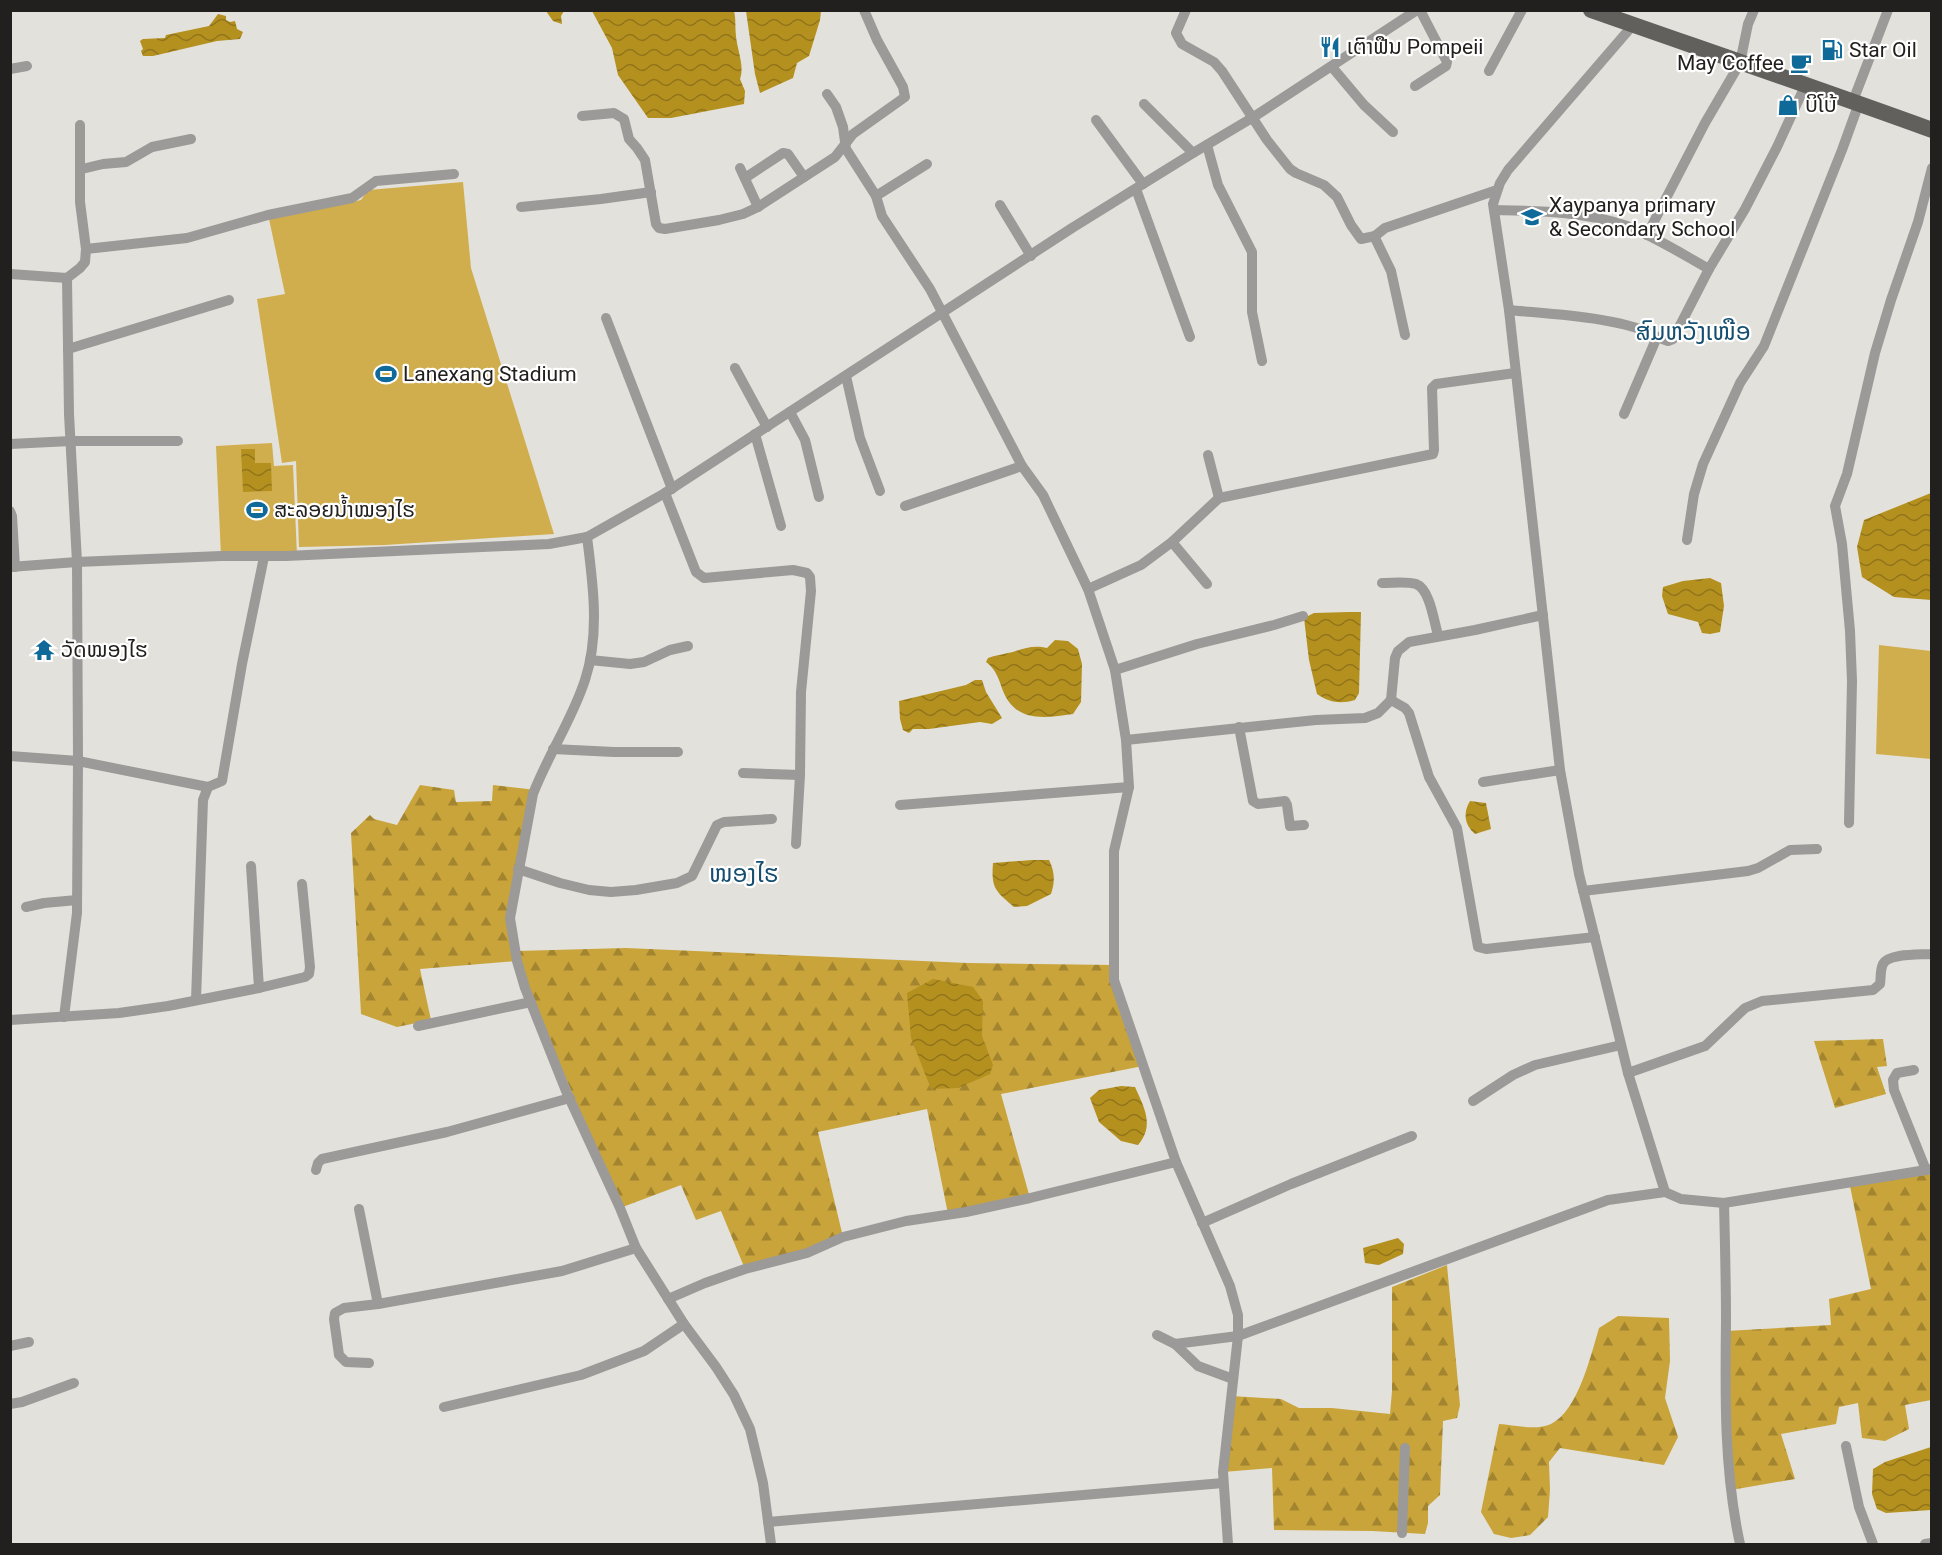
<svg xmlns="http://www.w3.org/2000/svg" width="1942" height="1555" font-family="Roboto,'Noto Sans Lao',sans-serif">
<defs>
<pattern id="forest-firs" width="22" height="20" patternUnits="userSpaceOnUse" patternTransform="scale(1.5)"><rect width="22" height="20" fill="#c9a43a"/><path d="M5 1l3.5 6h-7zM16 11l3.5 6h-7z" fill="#a38530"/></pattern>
<pattern id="water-waves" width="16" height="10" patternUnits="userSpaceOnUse" patternTransform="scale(1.5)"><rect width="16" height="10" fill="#b4901e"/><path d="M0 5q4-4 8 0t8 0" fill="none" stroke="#92751a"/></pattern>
</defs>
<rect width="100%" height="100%" fill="#e3e1db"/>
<g fill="url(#forest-firs)">
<path d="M420,785L454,790L456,802L492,801L493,785L536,790L513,922L516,951L626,948L968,963L1114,965L1143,1066L1001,1094L1030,1198L948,1214L927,1109L818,1132L843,1237L745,1269L721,1211L696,1220L681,1185L620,1208L517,961L420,969L431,1020L397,1027L361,1014L351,833L370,815L374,819L397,825Z"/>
<path d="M1883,1039L1887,1066L1877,1067L1886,1094L1835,1108L1814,1041Z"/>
<path d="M1931,1174V1400L1905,1405L1909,1429L1885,1441L1862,1438L1858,1403L1839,1407L1836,1424L1781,1434L1795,1479L1731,1490L1726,1331L1831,1325L1829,1299L1871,1289L1850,1186Z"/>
<path d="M1447,1265L1460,1405L1457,1418L1443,1421L1440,1495L1428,1506V1523L1425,1534L1372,1531L1274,1530L1272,1468L1223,1472L1231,1396L1281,1399L1299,1408H1332L1390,1414L1392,1391V1287Z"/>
<path d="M1618,1316L1669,1318L1670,1361L1665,1398L1678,1437L1664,1465L1560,1448L1549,1462L1550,1490L1548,1517L1530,1535L1511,1538L1494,1534L1481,1512L1499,1424C1515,1425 1536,1431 1551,1424C1578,1411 1591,1355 1599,1328Z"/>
</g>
<g fill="#d1ae4d">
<path d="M463,182L471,268L554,534L385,545L299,547L296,461L282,463L257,299L285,294L269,219L361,200L368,190Z"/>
<path d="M272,443L274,466L293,465L297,555L221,556L216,446Z"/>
<path d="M1879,645L1931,651V759L1876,754Z"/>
</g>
<g fill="url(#water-waves)">
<path d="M546,11H564L561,16L562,24L553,21Z"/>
<path d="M592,11H734C736,19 735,27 736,36C737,49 745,67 740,79L745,91L744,104L671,118H648L618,75L612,48Z"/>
<path d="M746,11H821L820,20L809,56L797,63L793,78L760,93L755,74Z"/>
<path d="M218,14L226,16V20L230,22L235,21L237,29L243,32L240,39L217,41L153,56H143L141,51L143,49L140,41L143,39L165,38L166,35L209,26Z"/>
<path d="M255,449V463H271L272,491L243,492L241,449Z"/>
<path d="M1931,493V600L1894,597L1862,577L1857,547L1864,520Z"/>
<path d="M1710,578L1721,583L1724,606L1720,632L1710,634L1702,633L1698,622L1668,614L1662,596L1663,587L1683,581Z"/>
<path d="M1349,612H1361L1359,693L1355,700C1341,704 1330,703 1317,694L1309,660L1304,618L1314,613Z"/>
<path d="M1055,640L1068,641L1078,649L1082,664L1081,702L1073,714C1045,718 1016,723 1003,691C999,680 996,669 986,662L988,658C996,655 1005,654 1013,652C1025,648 1034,645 1047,648Z"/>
<path d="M975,680H982L986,692L1002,718L992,724L980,722L929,729H913L909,733L903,730L900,719L899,701L966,685Z"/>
<path d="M1470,801L1486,803L1491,829L1475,834C1464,825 1463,812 1470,801Z"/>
<path d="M1032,860H1049C1055,872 1055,882 1051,894L1027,906L1014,907C995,891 991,888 993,863Z"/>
<path d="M933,979L973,987L983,1001L982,1036L993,1065L990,1074L958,1088L931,1089L911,1038L907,993Z"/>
<path d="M1121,1086L1135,1087C1144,1107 1155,1126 1138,1145L1121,1141L1099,1122L1090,1098L1099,1090Z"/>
<path d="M1398,1238L1404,1244L1403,1254L1379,1265L1365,1263L1363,1248Z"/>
<path d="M1931,1447V1510L1886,1513L1877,1509L1872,1494L1873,1469L1885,1462Z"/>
</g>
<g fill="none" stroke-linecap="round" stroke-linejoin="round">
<g stroke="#9b9a98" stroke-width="10">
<path d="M1186,10L1176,33L1182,44L1214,62L1222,71L1267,140L1290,169L1296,173L1324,185L1337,197L1351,225L1361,239L1375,236L1385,228L1497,190"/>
<path d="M1633,25L1508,170L1500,183L1493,204L1509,310L1560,770L1579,874L1611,1003L1628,1073L1665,1192"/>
<path d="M1332,67L1364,105L1393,132"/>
<path d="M10,69L27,66"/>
<path d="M1489,71L1522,10"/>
<path d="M1415,86L1446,66L1447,62L1420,10"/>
<path d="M827,94L836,107L843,127L846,149L876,196L882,216L930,289L1022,466L1043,495L1088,589L1115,670L1126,740L1129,787L1114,851V980L1176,1162L1230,1286L1238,1315V1336L1223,1472L1228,1544"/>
<path d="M1853,101L1888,10"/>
<path d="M1144,104L1193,153"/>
<path d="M582,116L614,113L624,119L629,139L637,148L645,160L656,224L659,228L665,229L719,220L743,214L758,207L835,157L853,134L905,97L903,87L877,40L864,10"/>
<path d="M1096,120L1143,184"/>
<path d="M1207,145L1218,185L1252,252V312L1262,361"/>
<path d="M740,168L758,207"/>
<path d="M82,169L103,164L126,162L152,147L191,139"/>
<path d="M745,178L783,153L788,154L804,177"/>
<path d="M1136,189L1190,337"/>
<path d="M876,196L927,164"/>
<path d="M1000,205L1031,256"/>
<path d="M521,207L601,199L651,192"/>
<path d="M1494,210C1538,211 1585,211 1627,226C1656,237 1682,254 1709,269"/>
<path d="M1647,235L1705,123L1740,63L1748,24L1754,10"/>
<path d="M1375,236L1376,240L1391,271L1405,335"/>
<path d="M86,249L187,238L268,215L352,198L376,181L454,174"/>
<path d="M10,274L67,278L80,268L85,262L86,249L80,202V125"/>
<path d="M1509,310C1547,314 1625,317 1657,337"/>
<path d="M606,318L672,489"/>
<path d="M68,349L229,300"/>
<path d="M735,368L767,427"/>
<path d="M846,376L860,438L880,491"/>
<path d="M790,412L805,440L819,497"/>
<path d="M1624,414L1657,337L1668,341L1673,339L1709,269L1745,209L1777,147L1805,86"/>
<path d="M755,434L781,526"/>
<path d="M10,444L71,441H178"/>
<path d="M1208,455L1219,498"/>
<path d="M665,493L696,572L704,578L793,570L807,573L810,577L811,591L801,692L800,775L796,844"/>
<path d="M905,506L1022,466"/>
<path d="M10,511L12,516L15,567"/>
<path d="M587,537C593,583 600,635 585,680C572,720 548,755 533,794L510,918L517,961L525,988L566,1091L620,1208L636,1248L684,1324L716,1367L734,1395L750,1429L763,1483L771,1544"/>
<path d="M1687,540L1694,494L1703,464L1740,383L1764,346L1842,150L1859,103"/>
<path d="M1172,542L1207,584"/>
<path d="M10,567L77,562L221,556H286L549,544L587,537L665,493L1072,228L1193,153L1252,118L1417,10"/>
<path d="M1382,583C1393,583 1406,581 1416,584C1430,589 1434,622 1438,635"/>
<path d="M1088,589L1141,565L1172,542L1219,498L1433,454L1434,450L1432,388L1436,384L1515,373"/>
<path d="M590,660L630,664L644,662L670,650L688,646"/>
<path d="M1115,670L1197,644L1274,625L1303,616"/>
<path d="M1391,700L1405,708L1409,713L1429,777L1457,828L1478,947L1486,949L1595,937"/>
<path d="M1239,727L1253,801L1258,804L1285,801L1287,805L1290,826L1304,825"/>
<path d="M1126,740L1316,720L1365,718L1378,713L1391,700L1395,658L1398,651L1409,642L1475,630L1543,615"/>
<path d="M553,749L614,752H678"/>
<path d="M10,756L78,761L208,787"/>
<path d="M743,773L800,775"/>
<path d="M1483,782L1560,770"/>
<path d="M900,805L1129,787"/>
<path d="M1849,823L1852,681L1850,631L1842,544L1835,506L1847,474L1875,353L1891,300L1918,222L1932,168"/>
<path d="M518,869L560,883L589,890L611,892L636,890L677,883L692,876L717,825L724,822L772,819"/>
<path d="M1583,891L1748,871L1758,868L1790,850L1817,849"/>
<path d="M26,907L44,903L77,900"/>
<path d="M259,988L305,977L309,974L310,967L302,884"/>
<path d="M196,1000L203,800L208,787L222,781L242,664L264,557"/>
<path d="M64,1017L77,913L78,761L77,562L69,414L67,278"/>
<path d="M10,1020L119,1013L168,1006L259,988L251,866"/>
<path d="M418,1026L531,1002"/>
<path d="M1914,1070L1897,1073L1893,1080L1894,1090L1926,1170"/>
<path d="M1628,1073L1705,1046L1745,1008L1762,1001L1873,990L1880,984C1881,978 1880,970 1883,964C1889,953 1920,955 1932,954"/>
<path d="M1473,1101L1513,1075L1535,1065L1621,1045"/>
<path d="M316,1170L318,1163L322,1159L447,1132L570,1098"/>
<path d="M1724,1203C1725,1243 1726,1282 1726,1322C1725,1396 1724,1471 1740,1544"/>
<path d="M359,1209L378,1304"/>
<path d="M1202,1223L1291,1184L1412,1136"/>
<path d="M668,1299L705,1283L745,1269L807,1253L843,1237L906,1221L966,1212L1030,1198L1176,1162"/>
<path d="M1157,1335L1175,1344L1238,1336L1608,1200L1665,1192L1681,1199L1724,1203L1932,1169"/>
<path d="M1175,1344L1198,1366L1233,1379"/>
<path d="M10,1346L29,1342"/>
<path d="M369,1363L346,1362L339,1355L334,1319L335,1313L344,1308L378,1304L562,1271L636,1248"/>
<path d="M10,1404L22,1402L74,1383"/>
<path d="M444,1407L581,1375L644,1351L684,1324"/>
<path d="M1846,1446L1859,1507L1873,1544"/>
<path d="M768,1522L1223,1483"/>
<path d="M1402,1533L1405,1448"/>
<path d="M1925,1544L1932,1543"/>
</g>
<path stroke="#62605c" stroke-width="16" d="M1591,10C1705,50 1819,89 1932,130"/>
</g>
<defs>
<symbol id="restaurant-bare" viewBox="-9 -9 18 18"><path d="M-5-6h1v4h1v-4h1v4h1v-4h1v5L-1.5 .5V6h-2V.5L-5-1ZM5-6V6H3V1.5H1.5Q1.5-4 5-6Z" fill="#0f6a9a" stroke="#fff" stroke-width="2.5" paint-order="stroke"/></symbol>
<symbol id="fuel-bare" viewBox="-9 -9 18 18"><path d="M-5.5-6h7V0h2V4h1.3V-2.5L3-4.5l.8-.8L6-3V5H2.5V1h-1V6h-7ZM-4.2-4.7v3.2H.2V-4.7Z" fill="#0f6a9a" stroke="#fff" stroke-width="2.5" paint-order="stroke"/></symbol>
<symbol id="cafe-bare" viewBox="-9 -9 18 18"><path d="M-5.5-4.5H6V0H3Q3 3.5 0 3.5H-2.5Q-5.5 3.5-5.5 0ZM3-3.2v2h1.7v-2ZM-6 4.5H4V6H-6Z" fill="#0f6a9a" stroke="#fff" stroke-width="2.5" paint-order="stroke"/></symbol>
<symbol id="shop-bare" viewBox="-9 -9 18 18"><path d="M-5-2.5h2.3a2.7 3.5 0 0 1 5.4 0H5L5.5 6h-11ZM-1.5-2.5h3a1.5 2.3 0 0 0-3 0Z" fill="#0f6a9a" stroke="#fff" stroke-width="2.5" paint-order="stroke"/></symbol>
<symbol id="school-bare" viewBox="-9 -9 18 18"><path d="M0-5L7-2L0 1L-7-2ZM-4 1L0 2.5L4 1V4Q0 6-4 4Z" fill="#0f6a9a" stroke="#fff" stroke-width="2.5" paint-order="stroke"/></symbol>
<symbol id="stadium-bare" viewBox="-9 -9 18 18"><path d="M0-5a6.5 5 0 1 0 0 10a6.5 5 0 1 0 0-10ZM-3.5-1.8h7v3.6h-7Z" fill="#0f6a9a" stroke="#fff" stroke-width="2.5" paint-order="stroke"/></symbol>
<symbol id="temple-bare" viewBox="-9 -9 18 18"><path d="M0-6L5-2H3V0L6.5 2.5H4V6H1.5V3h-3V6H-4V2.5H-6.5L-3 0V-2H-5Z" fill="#0f6a9a" stroke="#fff" stroke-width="2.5" paint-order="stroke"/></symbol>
</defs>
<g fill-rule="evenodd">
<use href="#restaurant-bare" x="1315" y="32" width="30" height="30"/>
<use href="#fuel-bare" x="1817" y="35" width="30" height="30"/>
<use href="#cafe-bare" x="1786" y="48" width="30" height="30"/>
<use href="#shop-bare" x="1773" y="90" width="30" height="30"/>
<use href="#school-bare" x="1517" y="202" width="30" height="30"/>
<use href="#stadium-bare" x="371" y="359" width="30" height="30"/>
<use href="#stadium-bare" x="242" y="495" width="30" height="30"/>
<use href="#temple-bare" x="29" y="635" width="30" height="30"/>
</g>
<g text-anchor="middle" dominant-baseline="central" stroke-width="4.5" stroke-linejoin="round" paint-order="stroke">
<g font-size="21" fill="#21201e" stroke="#fff" text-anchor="start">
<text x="1347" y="47">ເຕົາຟືນ Pompeii</text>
<text x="1849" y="50">Star Oil</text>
<text x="1784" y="63" text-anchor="end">May Coffee</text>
<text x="1805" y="105">ບິໂບ້</text>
<text x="1549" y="205">Xaypanya primary<tspan x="1549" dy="24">&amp; Secondary School</tspan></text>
<text x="403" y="374">Lanexang Stadium</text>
<text x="274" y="510">ສະລອຍນ້ຳໝອງໄຮ</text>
<text x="61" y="650">ວັດໝອງໄຮ</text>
</g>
<g font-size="24" fill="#154e70" stroke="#fff">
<text x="1693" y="332">ສົມຫວັງເໜືອ</text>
<text x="744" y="874">ໜອງໄຮ</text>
</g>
</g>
<rect width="1942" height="1555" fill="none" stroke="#21201e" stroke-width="24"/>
</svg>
